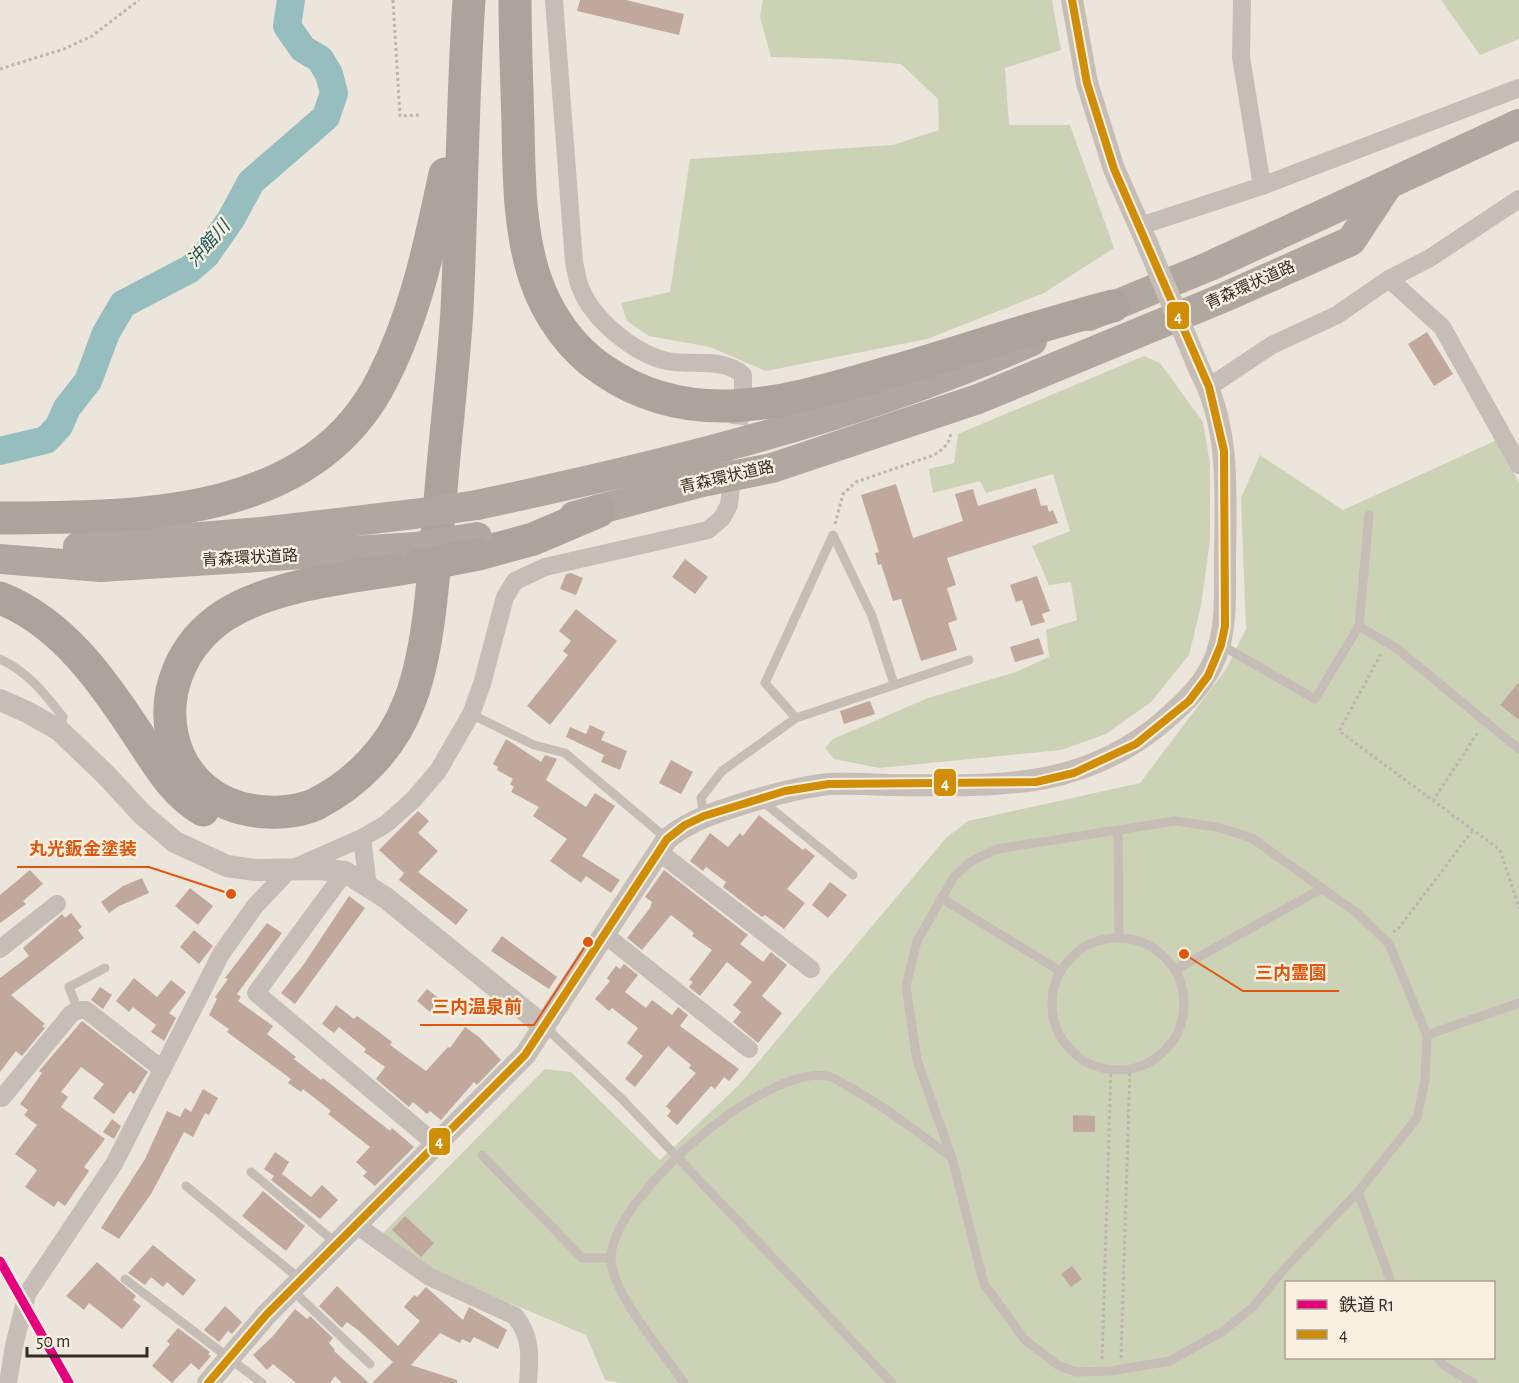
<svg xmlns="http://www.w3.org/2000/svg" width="1519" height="1383" font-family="'Alegreya Sans','Noto Sans JP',sans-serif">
<rect width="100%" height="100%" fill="#ece5dc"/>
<g fill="#ccd2b5" fill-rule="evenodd">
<path d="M763,0H1052L1061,50L1005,68L1009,125H1070L1114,248L1044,293L927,339L766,371L710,347L649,336L627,321L621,303L670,292L690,159L893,145L939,130L938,99L901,64L838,59L771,57L760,17Z"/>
<path d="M1441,0H1519V39L1480,55Z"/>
<path d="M1144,356L1160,363L1203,422L1210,464V540L1201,606L1189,655L1151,702L1106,734L1061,750L879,768L834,759L825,748L833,739L928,698L1016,672L1049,657L1046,630L1077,620L1071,582L1049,585L1032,546L1070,531L1053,474L986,493L980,481L933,493L929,469L954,463L958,434Z"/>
<path d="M1497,440L1519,483V1383H622L605,1380L586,1335L426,1268L381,1235L545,1069L571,1072L660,1160L739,1085L946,838L968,821L1140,783L1226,669L1246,629L1241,498L1260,455L1343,510ZM1286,1282H1494V1358H1286Z"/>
</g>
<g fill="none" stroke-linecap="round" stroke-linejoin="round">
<path stroke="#97bebf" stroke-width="28" d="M0,451L46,440L59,426L67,408L88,381L106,333L123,304L190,269L206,255L231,219L251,182L326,117L334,93L329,74L320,59L303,49L287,26L291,0"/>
</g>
<g fill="#c1a89c">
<path d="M580,0H626L684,14L679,35L577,11Z"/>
<path d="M1427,332L1453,374L1434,386L1408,344Z"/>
<path d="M896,484L913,538L963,521L955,494L973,489L978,506L1036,488L1041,506L1047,505L1049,512L1053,510L1058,523L947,558L956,585L947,588L957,620L948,623L957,650L921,661L901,599L893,601L881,564L878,565L875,553L879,552L861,495Z"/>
<path d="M685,559L708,577L695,594L672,577Z"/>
<path d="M571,573L583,578L576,595L560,589L566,574Z"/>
<path d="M1037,576L1050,611L1042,614L1045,622L1031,626L1022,600L1016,602L1010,585Z"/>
<path d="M576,609L617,641L550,725L527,706L568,655L563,651L571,641L559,631Z"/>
<path d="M1039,638L1044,654L1015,662L1010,647Z"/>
<path d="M1519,682V720L1500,705Z"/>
<path d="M870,701L875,714L844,724L840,711Z"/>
<path d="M590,725L605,732L601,740L627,751L620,770L601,762L604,755L566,737L570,727L586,734Z"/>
<path d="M506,739L541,762L545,755L557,759L546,780L586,807L595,793L615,806L582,856L620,880L611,893L586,876L581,883L550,861L567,839L533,816L539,807L511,792L514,787L510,784L513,779L497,770L498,767L493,764Z"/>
<path d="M671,760L693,772L681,794L659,783Z"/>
<path d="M418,811L429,821L418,833L438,851L418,872L468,910L456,925L399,880L404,873L379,850Z"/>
<path d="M759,815L803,850L805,848L815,856L787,889L805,903L784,929L765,915L762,917L723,887L726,882L706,867L703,871L690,861L710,833L728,847L740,833L743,836Z"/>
<path d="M30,870L43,884L23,901L26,904L0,923V895Z"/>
<path d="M664,870L748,935L740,944L763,962L771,952L787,965L762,996L782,1013L758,1043L733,1022L741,1012L733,1005L752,982L727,962L700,996L689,987L693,982L689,980L712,950L692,936L694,933L671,915L642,950L627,938L650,908L652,902L645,897Z"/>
<path d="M142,878L149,893L119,906L109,913L101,902L123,886Z"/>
<path d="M830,882L847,895L828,918L812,905Z"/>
<path d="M190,888L213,906L198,925L175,906Z"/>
<path d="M349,896L365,908L295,1004L281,993L304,964Z"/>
<path d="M71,913L82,927L78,930L84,938L11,995L45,1024L42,1026L45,1028L22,1056L16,1051L0,1072V978L29,956L23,948L62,914L65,918Z"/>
<path d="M267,923L282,933L237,994L241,997L238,1001L273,1026L267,1034L296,1057L294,1059L321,1080L323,1078L390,1131L392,1128L414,1147L375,1186L363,1176L367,1172L356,1162L370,1147L328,1114L331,1111L303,1089L301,1092L288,1083L291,1079L227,1032L229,1029L209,1015L217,999L215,997L228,979L225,978Z"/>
<path d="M194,930L213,946L199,964L180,947Z"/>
<path d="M502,936L557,977L549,989L491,951Z"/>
<path d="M624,964L638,975L625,992L646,1008L652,1000L672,1015L678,1007L688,1015L680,1026L739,1069L729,1081L724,1077L715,1089L711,1086L677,1125L667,1116L671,1111L666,1106L696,1073L689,1068L691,1065L668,1046L635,1087L625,1079L643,1056L627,1043L638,1028L612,1008L609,1011L595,999L610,981L607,978L616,966L620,969Z"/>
<path d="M134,978L157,997L171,980L186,992L169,1013L176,1018L164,1041L151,1032L156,1025L133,1007L129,1012L116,1001Z"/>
<path d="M100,987L112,995L103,1009L91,1000Z"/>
<path d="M427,989L440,999L430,1012L417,1001Z"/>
<path d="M336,1005L354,1019L357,1016L379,1032L392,1042L390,1045L426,1071L448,1047L450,1048L465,1027L479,1037L501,1060L477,1085L474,1082L441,1120L430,1111L427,1114L413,1102L409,1107L376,1079L385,1067L364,1052L366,1049L339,1027L334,1033L322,1024Z"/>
<path d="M82,1021L148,1072L134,1094L130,1091L114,1114L93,1098L104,1084L81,1067L61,1092L68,1097L61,1107L105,1139L84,1167L89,1171L65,1206L58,1201L54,1207L25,1187L37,1170L15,1154L37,1125L24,1115L28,1110L20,1104L42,1073L39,1071Z"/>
<path d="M203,1089L218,1098L209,1115L205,1113L193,1137L184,1132L151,1194L119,1239L101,1228L145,1159L167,1111L180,1117L185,1108L191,1112Z"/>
<path d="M1073,1115L1095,1116V1132H1073Z"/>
<path d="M112,1119L121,1126L114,1139L103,1132Z"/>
<path d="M275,1152L289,1162L282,1174L311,1197L322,1185L338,1200L320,1219L271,1180L274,1176L264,1169Z"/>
<path d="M263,1191L305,1226L286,1251L242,1216Z"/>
<path d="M405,1216L434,1243L421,1257L392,1230Z"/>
<path d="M153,1245L196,1280L183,1296L167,1282L163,1287L151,1277L145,1285L128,1273Z"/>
<path d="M97,1262L136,1296L133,1300L141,1306L122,1329L89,1303L84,1310L66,1296Z"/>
<path d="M1072,1266L1082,1279L1071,1287L1061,1274Z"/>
<path d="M337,1286L398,1346L420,1321L404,1307L414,1295L417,1297L426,1287L463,1320L469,1307L507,1330L498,1349L474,1337L470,1343L462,1339L460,1343L440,1333L411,1365L457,1380V1383H372L393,1362L358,1330L347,1322L342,1328L319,1306Z"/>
<path d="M225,1306L242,1322L232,1334L228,1331L219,1342L204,1330Z"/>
<path d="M295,1309L307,1319L310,1316L333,1338L329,1343L335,1350L334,1351L369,1383H342L335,1376L330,1383H296L273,1364L267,1370L253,1355L273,1336Z"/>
<path d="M178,1328L210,1352L208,1354L211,1356L199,1370L191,1363L172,1383L152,1366L170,1344L167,1341Z"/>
</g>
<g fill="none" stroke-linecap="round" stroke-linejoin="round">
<path stroke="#c7c0b7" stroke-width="18" stroke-dasharray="18 9" stroke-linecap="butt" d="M729,505L742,398"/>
<g stroke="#beb5ae" stroke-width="3" stroke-dasharray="3 3" stroke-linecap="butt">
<path d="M393,0L400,116L419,115"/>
<path d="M0,69L64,49L92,36L139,0"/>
<path d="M835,524L843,494L856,482L934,455C943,449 950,444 951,432"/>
<path d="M1381,654L1339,731L1500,850L1519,908"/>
<path d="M1433,801L1478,732"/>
<path d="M1393,932L1398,929L1473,830"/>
<path d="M1121,1358L1130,1068"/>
<path d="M1102,1359L1111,1070"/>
</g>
<g stroke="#c5bdb6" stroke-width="9">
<path d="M1359,626L1369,515"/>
<path d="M1221,645L1315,699L1359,626L1396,648L1519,749"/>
<path d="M0,659C27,671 44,693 63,717L59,730"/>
<path d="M471,714L534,745L565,753L666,838"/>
<path d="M796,718L765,683L833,535L872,616L894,684"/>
<path d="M762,801L853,875"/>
<path d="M704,816L701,798L722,771L796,718L969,660"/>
<path d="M1175,821L1217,827L1252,838L1357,913L1389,944L1427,1035L1425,1080L1417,1118L1358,1192L1286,1267L1252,1308L1223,1331L1170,1361L1111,1371L1077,1372L1059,1366L1025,1340L984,1284L952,1158L917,1060L906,986L917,941L954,877L970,862L997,849Z"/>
<path d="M1118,831L1119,938"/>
<path d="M941,898L1060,971"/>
<circle cx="1118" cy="1004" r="66"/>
<path d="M1175,970L1323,888"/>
<path d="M78,1010L69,987L105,968"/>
<path d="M545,1027L622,1099L892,1383"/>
<path d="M1427,1035L1519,1003"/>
<path d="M482,1155L582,1258H611"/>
<path d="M251,1172L336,1243"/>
<path d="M186,1186L300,1279"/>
<path d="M1358,1192L1391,1282"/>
<path d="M125,1279L262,1383"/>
<path d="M291,1289L370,1364"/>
<path d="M1438,1358L1445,1366L1473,1383"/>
<path d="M684,1383C665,1354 610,1292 611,1258C611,1198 770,1059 831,1077C837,1079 845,1085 851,1088C887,1108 919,1133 952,1158"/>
</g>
<g stroke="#c5bdb6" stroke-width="18">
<path d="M554,0L574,262C576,270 577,281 581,289C593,320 635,354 667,361C692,366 724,357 743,375V390"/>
<path d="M1242,0L1241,57L1262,186"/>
<path d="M1140,226L1262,186L1519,88"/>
<path d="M1389,279L1442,327L1519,465"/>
<path d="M1209,387L1272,345L1337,315L1389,279L1430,258L1519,199"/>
<path d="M362,838L368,886"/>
<path d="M659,852L811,969"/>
<path d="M345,872L256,993L437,1145"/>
<path d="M604,934L749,1049"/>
<path d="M0,949L57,904"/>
<path d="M2,1098L71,1014L78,1010H86L162,1069"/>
<path d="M355,1224L428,1276L515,1316C532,1337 530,1357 528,1383"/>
<path d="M8,1383L14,1346L27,1294L114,1164L221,954L255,906L289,870L362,838L386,824L413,800L438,771L471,714L482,684L505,597L515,581L545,567L708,530L722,518L729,505"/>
</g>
<g stroke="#c5bdb6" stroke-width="22">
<path d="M1072,0L1087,83L1114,169L1146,241"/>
<path d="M0,700L27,712L59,730L106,775L142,814L175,842L227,866L255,870L319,869L345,872L386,898L545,1027"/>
<path d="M208,1383L267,1314L525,1055L667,839C690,820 716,812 745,803C772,795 800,787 829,784C848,783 868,784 888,785C990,785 1075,793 1159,725C1222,673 1226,645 1225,567C1225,501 1232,430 1200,371"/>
</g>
<g stroke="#b0a8a0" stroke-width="30">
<path d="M1089,316L1210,266L1519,124"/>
<path d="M477,505C665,465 855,419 1032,341"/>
<path d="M574,516L702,482L772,468L978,399L1225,297L1351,241L1388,185"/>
<path d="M78,547L261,532L414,514"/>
<path d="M0,559L101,567L416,547"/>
</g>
<g stroke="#aba49c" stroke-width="33">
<path d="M515,0C515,42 517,84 518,126C519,176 519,230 535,278C547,314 571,349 603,370C696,434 795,399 894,371C967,350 1039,325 1113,306"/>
<path d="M0,518C136,517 313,520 383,378C416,313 430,244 445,174"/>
<path d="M478,554L533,539L599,511"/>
<path d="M418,566C358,577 277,582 225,615C135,674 159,809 269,812C284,813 303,810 316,804C357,783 391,748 408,705C431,651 434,561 440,502C445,438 453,374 457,310C462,206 462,103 469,0"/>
<path d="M0,598C64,623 105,684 141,739C159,766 174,793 203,810"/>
</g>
<path stroke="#c5bdb6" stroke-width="22" d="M1146,241L1200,371"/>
<g stroke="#b0a8a0" stroke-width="30">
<path d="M414,514L477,505"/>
<path d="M416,547L477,537"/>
</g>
<path stroke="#aba49c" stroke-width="33" d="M418,566L478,554"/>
<defs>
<path id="bus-1" d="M208,1383L267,1314L525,1055L667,839L685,825L704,816L785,791L829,784L1036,782L1074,773L1136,744L1189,701L1208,676L1221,645L1225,626L1224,451L1209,387L1114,169L1087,83L1072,0"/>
</defs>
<use href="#bus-1" stroke="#faf0e2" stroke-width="12"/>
<use href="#bus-1" stroke="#d08d07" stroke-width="8"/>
<defs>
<path id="rail-1" d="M0,1261L69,1383"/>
</defs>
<use href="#rail-1" stroke="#faf0e2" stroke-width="14"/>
<use href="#rail-1" stroke="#e5007d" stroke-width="9"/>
</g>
<g text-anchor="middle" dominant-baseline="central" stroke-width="4.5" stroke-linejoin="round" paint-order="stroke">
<g font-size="16" fill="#352a24" stroke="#faf0e2">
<text transform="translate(1250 285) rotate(-24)">青森環状道路</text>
<text transform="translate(727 477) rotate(-13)">青森環状道路</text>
<text transform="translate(250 558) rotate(-3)">青森環状道路</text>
</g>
<g font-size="18" font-style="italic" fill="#17545a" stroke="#faf0e2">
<text transform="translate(209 244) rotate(-49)">沖館川</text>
</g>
</g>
<path fill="none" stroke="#df570d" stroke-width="2" d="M231 894L149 867H17M1184 954L1243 991H1339M588 942L534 1025H420"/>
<g fill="#df570d" stroke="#faf0e2" stroke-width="2">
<circle cx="231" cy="894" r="6"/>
<circle cx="1184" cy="954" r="6"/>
<circle cx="588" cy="942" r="6"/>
</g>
<g font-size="18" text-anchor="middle" font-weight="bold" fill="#df570d" stroke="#faf0e2" stroke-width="4.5" stroke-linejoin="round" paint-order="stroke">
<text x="83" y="855">丸光鈑金塗装</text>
<text x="1291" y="979">三内霊園</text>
<text x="477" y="1013">三内温泉前</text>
</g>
<g stroke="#faf0e2" stroke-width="2">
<rect x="1166" y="301" width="24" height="29" rx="6" fill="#d08d07"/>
<rect x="933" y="768" width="24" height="29" rx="6" fill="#d08d07"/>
<rect x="428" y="1127" width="23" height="29" rx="6" fill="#d08d07"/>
</g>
<g font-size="16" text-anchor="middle" font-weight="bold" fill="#fff">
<text x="1178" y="322">4</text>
<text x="945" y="789">4</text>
<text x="439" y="1147">4</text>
</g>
<rect x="1285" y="1281" width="210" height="78" fill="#faf0e2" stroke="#aba196" stroke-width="1.5"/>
<rect x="1297" y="1300" width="30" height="9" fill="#e5007d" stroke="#aba196" stroke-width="1.5"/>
<text x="1339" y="1311" font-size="18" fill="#352a24">鉄道 R1</text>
<rect x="1297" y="1330" width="30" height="9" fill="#d08d07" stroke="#aba196" stroke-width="1.5"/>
<text x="1339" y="1341" font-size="18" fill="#352a24">4</text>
<path d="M27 1347v9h120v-9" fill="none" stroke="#352a24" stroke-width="3"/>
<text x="36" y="1347" font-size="18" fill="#352a24" stroke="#faf0e2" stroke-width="4.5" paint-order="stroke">50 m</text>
</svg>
